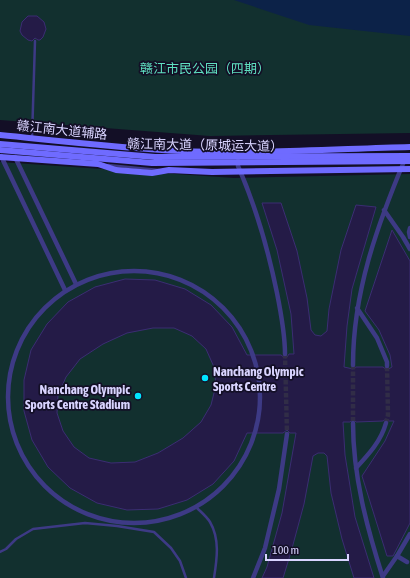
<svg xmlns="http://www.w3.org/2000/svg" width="410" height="578" font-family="'Asap Condensed','Noto Sans SC',sans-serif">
<rect width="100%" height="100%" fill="#130f26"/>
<g fill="#12302f">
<path d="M0,0H387L410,3V133L210,136L0,120Z"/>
<path d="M0,162L234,178L410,174V578H0Z"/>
</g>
<path fill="#0c2248" d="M234,0H410V36L309,25Z"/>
<g fill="#241b47" stroke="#3b2d73" fill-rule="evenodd">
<path d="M28,16H37L44,22L46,29L43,37L40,40H38L35,38L32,41L28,40L22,35L20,31L22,22Z"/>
<path d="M262,203H281L297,251L307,298L311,330L315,335L321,336L327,331L329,309L341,250L356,205L376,207L352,289L347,326L344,367L353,369L356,367H383L387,370L392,367L390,355L379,330L365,311L392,230L410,261V523L393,556H387L362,476L385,441L394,421H389L386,419L383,421L356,422L353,419L350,422H343L345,455L355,517L374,578H354L342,539L331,493L327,456L324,453H318L313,456L304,504L291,552L283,578H262L267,567L282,513L296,433H290L287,430L283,433H247L234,461L213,484L187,500L158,509L127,510L97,503L70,488L48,467L32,440L24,411V380L31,350L47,324L68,302L95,287L125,279L155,280L185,289L211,305L232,327L247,355H281L285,358L287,357L289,354H294L291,314L277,250ZM153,328H174L192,336L206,349L214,367L216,385L211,405L201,422L183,438L158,453L135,462L111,463L89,458L74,447L63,431L57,413L58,395L66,377L80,359L103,344L127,333Z"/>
</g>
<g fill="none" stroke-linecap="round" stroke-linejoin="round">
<g stroke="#312d47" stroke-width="4.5" stroke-dasharray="4.5 2" stroke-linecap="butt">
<path d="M285,354L287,434"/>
<path d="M353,365V423"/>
<path d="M386,423L388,415L387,366"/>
</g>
<g stroke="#3d3a85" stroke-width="2.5">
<path d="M32,138L35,41"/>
<path d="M108,165L159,170"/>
<path d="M197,508C201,512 207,517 210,522C220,539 217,559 214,578"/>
<path d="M0,552L6,549L16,539L33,529L85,523L117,526L154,532L171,548L180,561L186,578"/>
</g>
<g stroke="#3d3a85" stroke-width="4.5">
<path d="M1,156L65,290"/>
<path d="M15,157L76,284"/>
<path d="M238,161V166C256,207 268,249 277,293C281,313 285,333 285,354"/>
<path d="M384,210L403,237L410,249"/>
<path d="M410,228L409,232L410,237"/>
<circle cx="134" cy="397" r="126"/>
<path d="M357,308L377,338L387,362V366"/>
<path d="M353,365C353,292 377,226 405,159"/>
<path d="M353,423C353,476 367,528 383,578"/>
<path d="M356,468C369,454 381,441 386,423"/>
<path d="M397,556L407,562"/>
<path d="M383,576L397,556L410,534"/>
<path d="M253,578L265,548L279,489L287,434"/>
</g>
<g stroke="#6f6bff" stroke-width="6">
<path d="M0,135C61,141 121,148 182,151C258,154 334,149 410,147"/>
<path d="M0,144L155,157L410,156"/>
<path d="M0,150L152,163L410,161"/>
<path d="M0,157L98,164L116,170L152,173L169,170L212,172L410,169"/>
</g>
</g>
<g fill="#00e5ff" stroke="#130f26" stroke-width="1.5">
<circle cx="205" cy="378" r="4"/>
<circle cx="138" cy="396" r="4"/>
</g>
<g text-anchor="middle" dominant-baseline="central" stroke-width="3.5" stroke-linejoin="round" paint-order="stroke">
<g font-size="13" fill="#5fe0c0" stroke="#130f26">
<text x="205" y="68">赣江市民公园（四期）</text>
</g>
<g font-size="13" fill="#d9d4ff" stroke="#130f26">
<text transform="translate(62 130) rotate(6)">赣江南大道辅路</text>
<text transform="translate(205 145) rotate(1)">赣江南大道（原城运大道）</text>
</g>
<g font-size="13" font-weight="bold" fill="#d9d4ff" stroke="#130f26" text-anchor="start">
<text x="213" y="371">Nanchang Olympic<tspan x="213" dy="15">Sports Centre</tspan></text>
<text x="130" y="389" text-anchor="end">Nanchang Olympic<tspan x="130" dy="15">Sports Centre Stadium</tspan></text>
</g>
</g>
<path d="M266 554v6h82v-6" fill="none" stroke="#d9d4ff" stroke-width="2"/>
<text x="272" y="554" font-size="12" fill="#d9d4ff" stroke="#130f26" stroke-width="3" paint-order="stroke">100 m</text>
</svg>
